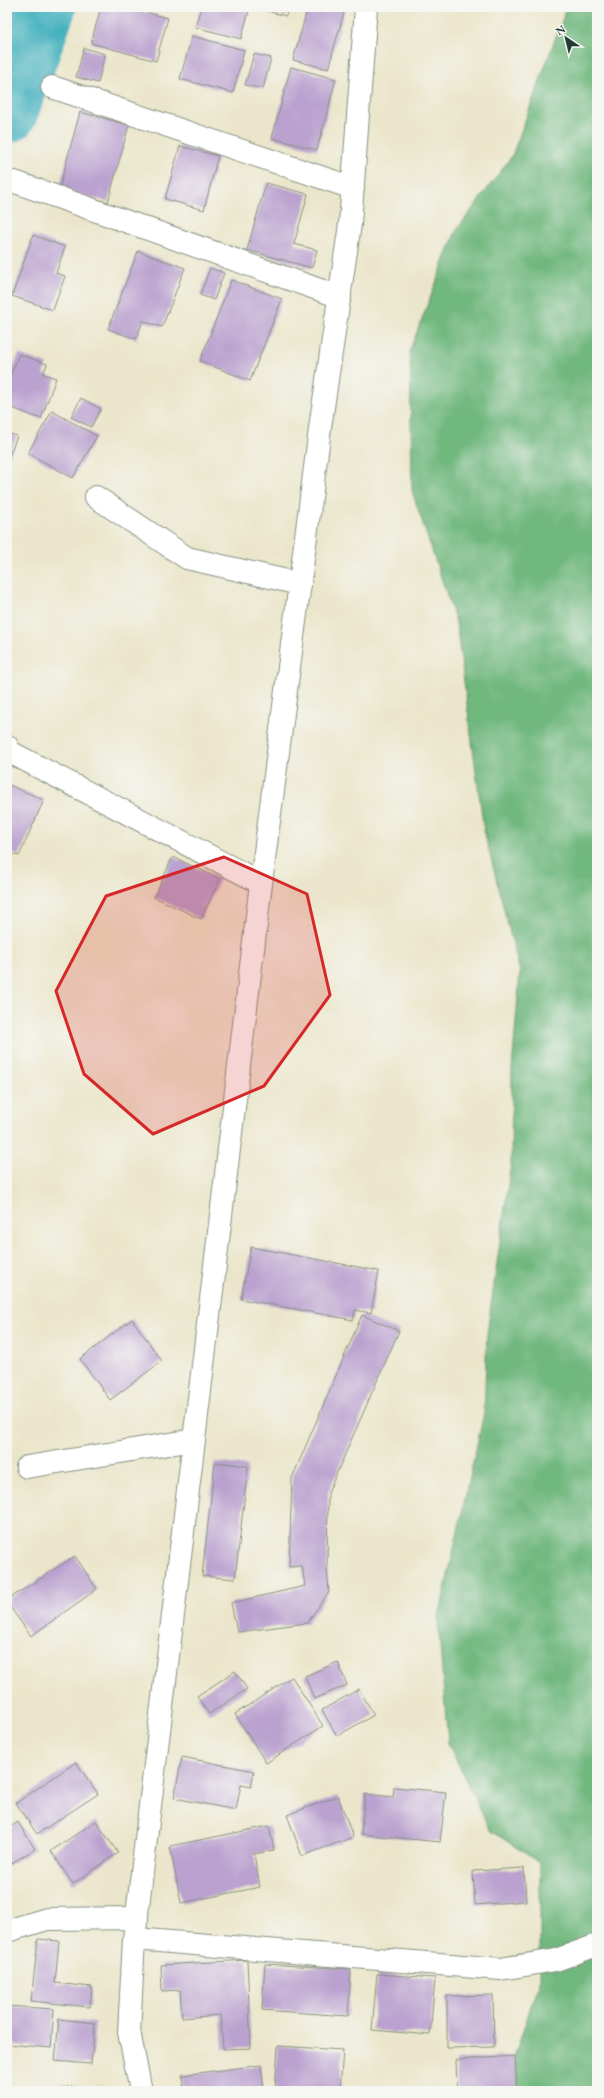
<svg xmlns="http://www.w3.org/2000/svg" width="604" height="2098" font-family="'EB Garamond',serif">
<rect width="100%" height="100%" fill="#f6f6f2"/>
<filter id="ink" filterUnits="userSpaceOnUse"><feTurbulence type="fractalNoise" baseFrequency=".025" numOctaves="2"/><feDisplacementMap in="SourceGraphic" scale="8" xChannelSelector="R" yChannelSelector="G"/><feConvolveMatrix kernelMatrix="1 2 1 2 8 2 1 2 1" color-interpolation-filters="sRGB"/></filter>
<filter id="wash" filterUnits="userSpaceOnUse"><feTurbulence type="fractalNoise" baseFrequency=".012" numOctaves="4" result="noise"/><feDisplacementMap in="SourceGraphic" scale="16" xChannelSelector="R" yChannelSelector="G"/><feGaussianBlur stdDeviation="0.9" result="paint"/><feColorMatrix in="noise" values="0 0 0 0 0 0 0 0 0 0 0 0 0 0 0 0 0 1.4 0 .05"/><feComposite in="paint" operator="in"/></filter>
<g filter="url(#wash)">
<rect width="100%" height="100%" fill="#ebe6cb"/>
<path fill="#71b87f" stroke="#487a5a" d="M567,7H597V2091H503L540,1978V1863L490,1830L448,1743L438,1621L484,1413L487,1334L511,1164L512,1069L520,972L484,831L456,622L412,491L410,350L456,231L512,156Z"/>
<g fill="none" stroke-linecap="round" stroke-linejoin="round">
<path stroke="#42b0be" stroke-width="62" d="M7,112L45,7"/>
</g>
<g id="blocks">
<g fill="#baa1cf">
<path d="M101,7H125L168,18L156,61L91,43Z"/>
<path d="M201,7H250L241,39L195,27Z"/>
<path d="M260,7H288L286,16L260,9Z"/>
<path d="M308,7H337L345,9L328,69L293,60Z"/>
<path d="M192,36L244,50L233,93L180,79Z"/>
<path d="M84,48L105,54L98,83L76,77Z"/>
<path d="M254,54L271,58L263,89L245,85Z"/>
<path d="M291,67L336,79L317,150L272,138Z"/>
<path d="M80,112L129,125L108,202L59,189Z"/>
<path d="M180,146L218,156L204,210L165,199Z"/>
<path d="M266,183L308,194L294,244L317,250L312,268L247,250Z"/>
<path d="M33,235L65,247L56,273L65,276L53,310L12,296Z"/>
<path d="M138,251L185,268L162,327L143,321L136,339L108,329Z"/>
<path d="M210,268L224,273L214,300L200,295Z"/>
<path d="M231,280L282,299L250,381L200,361Z"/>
<path d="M19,354L47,364L43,374L56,378L41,419L7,406V384Z"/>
<path d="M81,398L101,409L91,427L71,417Z"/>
<path d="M52,411L97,436L73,478L28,453Z"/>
<path d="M7,433L17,436L7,462Z"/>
<path d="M7,784L44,800L19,856L7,851Z"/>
<path d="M173,857L220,879L201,919L154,897Z"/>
<path d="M251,1247L379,1271L371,1313L355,1310L353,1320L241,1299Z"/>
<path d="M362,1315L399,1331L328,1493L327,1568L329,1592L307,1623L237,1632L231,1603L305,1586L302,1566L289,1567L292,1478Z"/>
<path d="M132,1319L162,1361L110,1400L80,1359Z"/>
<path d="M215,1462L248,1466L235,1579L202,1576Z"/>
<path d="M75,1556L97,1589L31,1636L7,1603V1600Z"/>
<path d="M338,1662L347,1685L314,1699L305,1676Z"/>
<path d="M235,1671L247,1689L209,1714L197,1696Z"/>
<path d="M292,1677L323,1726L266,1763L235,1714Z"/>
<path d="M359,1689L374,1715L337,1736L322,1710Z"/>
<path d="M182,1757L254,1771L251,1787L241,1785L236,1810L174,1798Z"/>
<path d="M76,1762L98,1794L37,1834L16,1803Z"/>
<path d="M394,1787L446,1792L440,1842L361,1834L365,1794L393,1797Z"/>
<path d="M338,1796L353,1837L302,1856L287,1815Z"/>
<path d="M96,1821L118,1853L73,1884L51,1851Z"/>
<path d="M18,1822L35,1849L7,1866V1829Z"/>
<path d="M269,1826L274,1850L254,1854L260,1887L181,1903L170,1846Z"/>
<path d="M524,1868L526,1901L475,1905L473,1871Z"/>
<path d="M38,1939L59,1941L55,1983L92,1987L90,2007L31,2001Z"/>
<path d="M247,1960L251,2048L223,2049L221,2015L182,2018L180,1990L162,1991L161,1965Z"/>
<path d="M265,1964L351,1969L348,2016L262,2010Z"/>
<path d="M377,1974L435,1978L430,2035L372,2030Z"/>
<path d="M493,1995L494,2047L447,2048V1996Z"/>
<path d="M7,2006L54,2009L51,2048L7,2044Z"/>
<path d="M59,2019L95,2023L91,2064L55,2061Z"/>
<path d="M278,2046L343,2050L340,2091H275Z"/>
<path d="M515,2056L517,2091H457L456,2060Z"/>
<path d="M261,2065L264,2091H184L182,2075Z"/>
</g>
</g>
</g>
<g filter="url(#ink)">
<use href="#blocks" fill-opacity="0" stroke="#859280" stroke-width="1"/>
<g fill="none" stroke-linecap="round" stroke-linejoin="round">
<defs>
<g id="minor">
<path d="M52,87L353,188"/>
<path d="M15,182L340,297"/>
<path d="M96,497L187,558L300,584"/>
<path d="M7,746L10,752L261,883"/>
<path d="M27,1467L194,1440"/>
<path d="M7,1931L47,1919L137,1918"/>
<path d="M134,1939L500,1969L556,1960L597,1945"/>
<path d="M141,2091L129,2032L134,1939L261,883L321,421L350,224L366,7"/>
</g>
</defs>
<use href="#minor" stroke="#859280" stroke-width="24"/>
<path stroke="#859280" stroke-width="2.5" stroke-dasharray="1 3" stroke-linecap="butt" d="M56,2091L71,2086L110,2088"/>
<use href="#minor" stroke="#fff" stroke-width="22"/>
</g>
</g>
<path fill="#d62828" fill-opacity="0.2" stroke="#d62828" stroke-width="3" stroke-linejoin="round" d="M224,857L307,894L330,995L264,1086L153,1134L84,1074L56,991L106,896Z"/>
<rect width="604" height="2098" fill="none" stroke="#f6f6f2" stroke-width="24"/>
<g transform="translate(566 38) rotate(325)" stroke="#f6f6f2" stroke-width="3" paint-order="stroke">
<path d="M0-3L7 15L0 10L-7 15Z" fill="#1f3d34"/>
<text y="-6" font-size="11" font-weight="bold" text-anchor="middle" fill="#1f3d34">N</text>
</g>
</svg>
